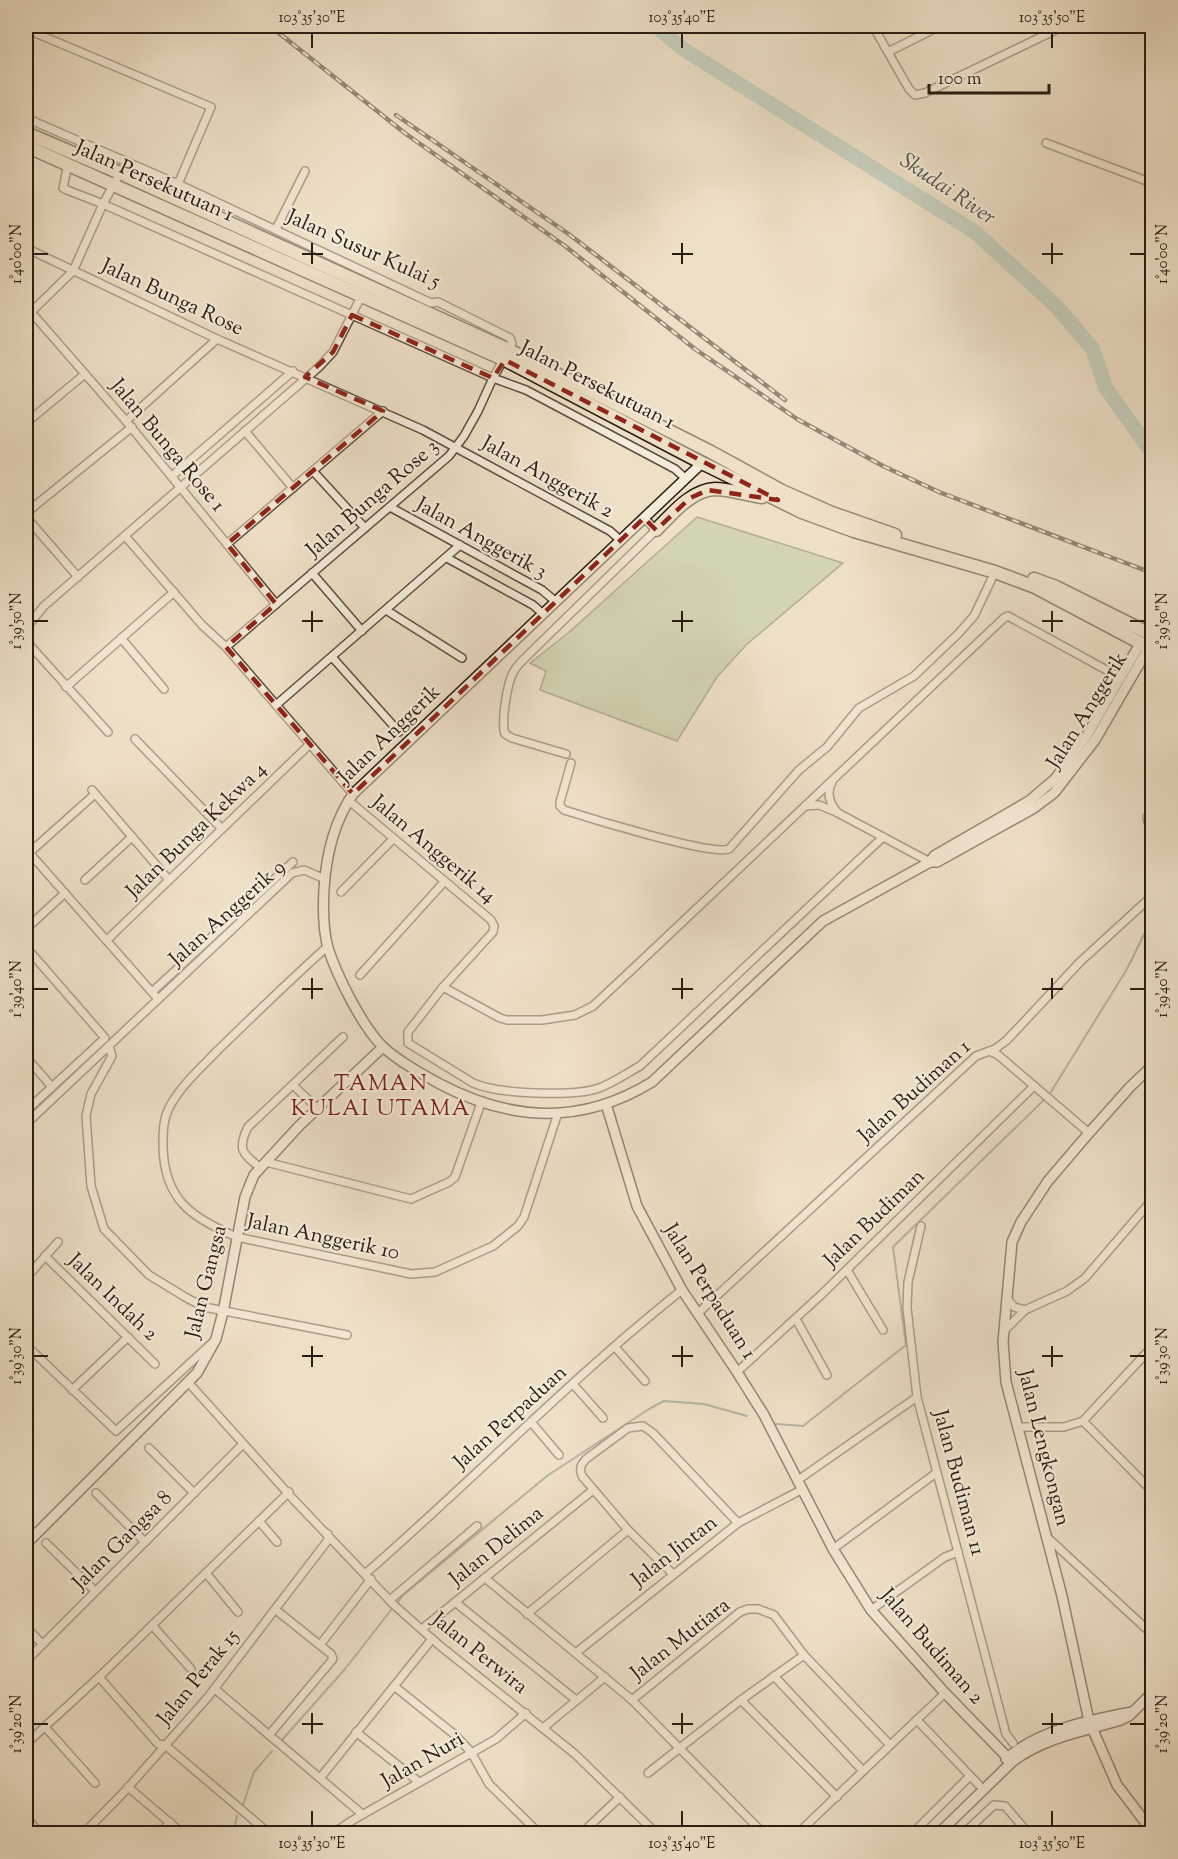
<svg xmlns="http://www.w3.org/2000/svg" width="1178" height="1859" font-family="'Sorts Mill Goudy',serif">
<rect width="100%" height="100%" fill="#eee0c7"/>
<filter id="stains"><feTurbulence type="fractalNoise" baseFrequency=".00333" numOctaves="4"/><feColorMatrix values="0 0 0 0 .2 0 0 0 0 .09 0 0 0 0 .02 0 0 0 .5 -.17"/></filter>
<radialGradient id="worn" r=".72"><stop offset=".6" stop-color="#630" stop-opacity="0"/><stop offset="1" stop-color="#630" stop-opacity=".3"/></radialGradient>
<path fill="#b3c39a" stroke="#6e7056" stroke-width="1.5" d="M697,517L843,563L746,645L717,677L677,741L540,690L546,671L530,663L567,634Z"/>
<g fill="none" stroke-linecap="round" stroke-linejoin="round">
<g stroke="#6c7d76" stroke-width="2">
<path d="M776,1424L803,1426L906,1345L893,1247L1049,1095L1127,969L1152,918"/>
<path d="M398,1602L402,1596L547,1476L649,1409L664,1401L704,1404L747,1416"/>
<path d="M282,1740L345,1669L391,1610"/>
<path d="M243,1805L254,1772L272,1751"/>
<path d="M233,1834L237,1816"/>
</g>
<path stroke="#99bdb8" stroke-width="15" d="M656,26L683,49L975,232L1056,306L1092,348L1106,388L1152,453"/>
<defs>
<g id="street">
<path d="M873,26L909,89L915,95L925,93L1064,26"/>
<path d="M26,29L211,107L178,184"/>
<path d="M888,52L940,26"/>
<path d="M26,118L178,184L431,303L438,302L510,338L512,343L509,350L493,378L478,411L464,436L449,456L226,647"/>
<path d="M1046,143L1152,183"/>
<path d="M68,164L63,188L67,190L103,204L493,378L526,390L675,469L685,478"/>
<path d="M276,229L305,171"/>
<path d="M26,248L217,339L423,430L610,531L620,540"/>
<path d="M31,312L126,421L276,604"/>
<path d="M26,317L73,271L103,204L120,173"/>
<path d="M126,421L217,339"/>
<path d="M26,423L85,374"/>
<path d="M245,431L293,488"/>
<path d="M313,471L365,528"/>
<path d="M172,476L293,371"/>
<path d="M390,507L542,590L555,601"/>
<path d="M26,513L132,427"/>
<path d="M26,517L78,577"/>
<path d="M125,536L202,625L226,647L353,794"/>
<path d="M227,544L383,411"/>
<path d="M447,558L533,605L542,613"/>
<path d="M312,573L362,631"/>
<path d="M386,610L462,658"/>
<path d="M26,628L44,606L319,367L333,352L362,295"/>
<path d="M121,638L164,689"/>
<path d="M26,641L108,732"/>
<path d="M332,657L399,732"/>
<path d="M66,687L174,592"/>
<path d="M276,705L460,545"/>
<path d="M135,739L222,829"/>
<path d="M566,754L512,738L505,734C501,722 507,684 513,673C516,666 523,660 528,655L656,530L644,518"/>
<path d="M571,763L560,802V806L564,810C589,818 712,856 729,849L799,770L827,747L859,708L914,676L958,634L974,616L995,572"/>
<path d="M832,782C826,793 830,804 838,813L930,862"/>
<path d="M92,790L169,880"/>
<path d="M348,800L491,920L494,926L493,932L443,987L408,1032V1043L473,1083C497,1094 574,1097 599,1088C613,1083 627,1073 640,1066L883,837"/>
<path d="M805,806L819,805L836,812"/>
<path d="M1147,817L1152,838"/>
<path d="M26,849L158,999"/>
<path d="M29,853L95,794"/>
<path d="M85,880L132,837"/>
<path d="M341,892L393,839"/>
<path d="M26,929L65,893"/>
<path d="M107,940L309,745"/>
<path d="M328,946C290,980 254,1015 218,1050C201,1068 182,1084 170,1106C163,1119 163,1131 163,1146C164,1199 191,1218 237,1237L411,1274L435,1272L493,1246L518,1226L524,1217L558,1113"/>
<path d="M26,947L105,1038L26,1111"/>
<path d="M360,975L444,882"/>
<path d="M443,987L500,1018L507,1020H542L575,1015L593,1006L639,963L1004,618L1008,616L1121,678"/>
<path d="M152,992L293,862"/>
<path d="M109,1046L112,1056L91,1094L86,1116L91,1186L104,1229L149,1275L185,1297L204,1307L347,1335"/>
<path d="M990,1051L998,1055L1089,1133"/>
<path d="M26,1057L52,1087"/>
<path d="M293,1085L318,1109"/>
<path d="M26,1124L292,873L304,870L325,879"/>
<path d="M266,1162L411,1199L449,1182L455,1177L481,1103"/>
<path d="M261,1168C242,1154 237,1149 248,1127L343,1037"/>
<path d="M921,1226L908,1282L907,1308L917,1397L1006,1734L1013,1743"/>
<path d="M45,1256L155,1364"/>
<path d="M847,1270L883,1330"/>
<path d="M26,1278L58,1242"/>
<path d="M1007,1298L1014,1307L1025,1310L1067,1291L1085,1278L1152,1200"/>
<path d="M697,1314L976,1056L995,1049L1007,1040L1080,962L1152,896"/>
<path d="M796,1319L827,1375"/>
<path d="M1004,1331L1025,1310"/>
<path d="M26,1345L116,1431L212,1343"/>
<path d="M615,1347L645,1381"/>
<path d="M737,1372L821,1295L1034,1086"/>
<path d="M188,1382L293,1499L394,1605L439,1645L575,1754L657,1834"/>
<path d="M573,1384L603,1418"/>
<path d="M72,1390L128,1337"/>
<path d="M1083,1421L1152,1491"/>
<path d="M531,1422L559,1455"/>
<path d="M1017,1427H1064L1083,1421L1152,1347"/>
<path d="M149,1448L194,1493"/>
<path d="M798,1480L917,1397"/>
<path d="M96,1493L145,1542"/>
<path d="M259,1521L277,1542"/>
<path d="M1048,1538L1152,1634"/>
<path d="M46,1543L95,1591"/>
<path d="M833,1549L936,1473"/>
<path d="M206,1573L238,1612"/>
<path d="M365,1574C472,1481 571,1378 682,1290"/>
<path d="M673,1574L628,1530L582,1476C579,1468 581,1465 586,1459L628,1428L643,1426L653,1433L738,1523"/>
<path d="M485,1578L632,1700L764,1834"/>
<path d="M390,1600L477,1526"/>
<path d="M455,1602L576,1700"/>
<path d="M871,1610L945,1557L958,1552"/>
<path d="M527,1614L628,1530"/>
<path d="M152,1625L191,1669"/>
<path d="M26,1627L42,1644"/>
<path d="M422,1629L593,1490"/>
<path d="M320,1645L371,1579"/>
<path d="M577,1652L738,1523L803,1489"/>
<path d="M26,1661L243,1444"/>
<path d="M774,1676L863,1771"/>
<path d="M99,1677L158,1744L165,1745L270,1834"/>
<path d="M394,1686L455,1735L471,1752L489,1784L540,1834"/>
<path d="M215,1689L362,1814"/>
<path d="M632,1700L740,1612L748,1609H758L774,1615L804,1655L890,1745"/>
<path d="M741,1700L837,1797"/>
<path d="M917,1720L979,1785"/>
<path d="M45,1727L95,1783"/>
<path d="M543,1728L605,1677"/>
<path d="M356,1732L419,1782"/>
<path d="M269,1735L333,1659L331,1654L276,1610"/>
<path d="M26,1744L99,1677L289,1492"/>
<path d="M648,1773L741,1700L804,1655"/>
<path d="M321,1777L432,1639"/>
<path d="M128,1787L183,1834"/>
<path d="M26,1817L40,1834"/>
<path d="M428,1832L429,1834"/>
<path d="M83,1834L125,1791L208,1697L328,1540V1534"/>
<path d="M160,1834L170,1822"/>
<path d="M332,1834L353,1820L496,1739L526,1713"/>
<path d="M581,1834L620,1797"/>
<path d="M797,1834L945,1693"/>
<path d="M912,1834L970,1776"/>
<path d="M963,1834L994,1805L1005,1806L1029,1834"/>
</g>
<g id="secondary">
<path d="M702,463L353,794C334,822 326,856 324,889C323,907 323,930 328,948C337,976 362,1026 383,1047C400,1062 420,1073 440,1084C512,1122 582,1125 652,1082L823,921L930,862L934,856L1029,801L1055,779L1087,735L1141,642"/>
<path d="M930,862H937L1034,808L1054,793L1095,740L1149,647"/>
<path d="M1152,1066L1130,1087L1089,1133L1048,1181L1021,1222L1012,1242L1003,1342L1006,1382L1062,1596L1089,1721L1117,1785L1152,1831"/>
<path d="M606,1104L637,1206L682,1290L737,1372L764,1415L833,1549L871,1610L945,1693L1012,1762"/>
<path d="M26,1544L197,1373L216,1339L223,1312L245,1197L254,1175L299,1126L383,1047"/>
<path d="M1006,1759C1038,1730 1090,1720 1132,1712"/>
<path d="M938,1834L1012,1762C1043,1738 1084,1731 1121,1720L1129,1716L1152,1693"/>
</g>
<g id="highway">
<path d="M26,133L120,173L509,350L711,452L782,491L832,513L895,535"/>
<path d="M26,146L505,360L702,463L802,512L854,531L995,572L1035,587L1152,649"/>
<path d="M656,530C672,514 691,490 715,489C730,489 747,495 762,497"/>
<path d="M1034,579L1056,587L1152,635"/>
</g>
</defs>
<use href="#street" stroke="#5a4d3f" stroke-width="10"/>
<use href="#secondary" stroke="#291c12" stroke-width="12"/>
<use href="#highway" stroke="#291c12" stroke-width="15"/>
<use href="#street" stroke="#f4ebdb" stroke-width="7"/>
<use href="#secondary" stroke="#f4ebdb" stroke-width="9"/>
<use href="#highway" stroke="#eee0c7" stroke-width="12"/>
<defs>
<g id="rail">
<path d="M270,26L406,134L565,246L695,349L797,419L883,466L939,492L1152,573"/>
<path d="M396,115L570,235L785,400"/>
</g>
</defs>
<use href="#rail" stroke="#291c12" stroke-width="4.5"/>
<use href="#rail" stroke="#f4ebdb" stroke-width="2" stroke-dasharray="7" stroke-linecap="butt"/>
</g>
<path d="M0 0H1178V1859H0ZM352,315L493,378L505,360L778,500L708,490L690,498L656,530L644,518L353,794L226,647L276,604L227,544L383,411L305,377L333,352Z" fill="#eee0c7" fill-opacity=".55" fill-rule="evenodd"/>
<path fill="none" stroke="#8f2418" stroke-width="4.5" stroke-dasharray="12 8" stroke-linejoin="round" d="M352,315L493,378L505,360L778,500L708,490L690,498L656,530L644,518L353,794L226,647L276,604L227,544L383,411L305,377L333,352Z"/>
<path fill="none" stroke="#291c12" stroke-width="2" d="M312,33V48M682,33V48M1052,33V48M312,243V264M682,243V264M1052,243V264M33,254H48M302,254H323M672,254H693M1042,254H1063M1130,254H1145M312,611V632M682,611V632M1052,611V632M33,621H48M302,621H323M672,621H693M1042,621H1063M1130,621H1145M312,978V999M682,978V999M1052,978V999M33,989H48M302,989H323M672,989H693M1042,989H1063M1130,989H1145M312,1346V1367M682,1346V1367M1052,1346V1367M33,1356H48M302,1356H323M672,1356H693M1042,1356H1063M1130,1356H1145M312,1713V1734M682,1713V1734M1052,1713V1734M33,1724H48M302,1724H323M672,1724H693M1042,1724H1063M1130,1724H1145M312,1811V1826M682,1811V1826M1052,1811V1826"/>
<g text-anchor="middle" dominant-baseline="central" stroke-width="4.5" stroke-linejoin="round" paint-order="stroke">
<g font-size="21" fill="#291c12" stroke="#f4ebdb">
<text transform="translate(154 182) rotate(24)">Jalan Persekutuan 1</text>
<text transform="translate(363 250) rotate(24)">Jalan Susur Kulai 5</text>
<text transform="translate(172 298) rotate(25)">Jalan Bunga Rose</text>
<text transform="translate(597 386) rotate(27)">Jalan Persekutuan 1</text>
<text transform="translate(167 446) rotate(50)">Jalan Bunga Rose 1</text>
<text transform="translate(547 478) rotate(29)">Jalan Anggerik 2</text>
<text transform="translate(373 499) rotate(-41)">Jalan Bunga Rose 3</text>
<text transform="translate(481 539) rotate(29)">Jalan Anggerik 3</text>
<text transform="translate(1088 711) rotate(-58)">Jalan Anggerik</text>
<text transform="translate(390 735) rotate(-44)">Jalan Anggerik</text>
<text transform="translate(197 831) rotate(-44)">Jalan Bunga Kekwa 4</text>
<text transform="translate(433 850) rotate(40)">Jalan Anggerik 14</text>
<text transform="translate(228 914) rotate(-42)">Jalan Anggerik 9</text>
<text transform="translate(915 1092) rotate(-42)">Jalan Budiman 1</text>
<text transform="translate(875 1219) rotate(-44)">Jalan Budiman</text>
<text transform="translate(323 1238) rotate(12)">Jalan Anggerik 10</text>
<text transform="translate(207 1282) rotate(-76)">Jalan Gangsa</text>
<text transform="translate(709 1292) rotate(58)">Jalan Perpaduan 1</text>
<text transform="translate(112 1298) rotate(44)">Jalan Indah 2</text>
<text transform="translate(511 1418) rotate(-42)">Jalan Perpaduan</text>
<text transform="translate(1043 1448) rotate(76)">Jalan Lengkongan</text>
<text transform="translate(958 1483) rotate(75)">Jalan Budiman 11</text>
<text transform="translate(123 1541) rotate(-45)">Jalan Gangsa 8</text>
<text transform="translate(497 1547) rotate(-39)">Jalan Delima</text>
<text transform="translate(675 1552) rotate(-38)">Jalan Jintan</text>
<text transform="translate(681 1640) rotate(-38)">Jalan Mutiara</text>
<text transform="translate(931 1647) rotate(49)">Jalan Budiman 2</text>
<text transform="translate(479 1654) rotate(39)">Jalan Perwira</text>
<text transform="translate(199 1678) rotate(-51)">Jalan Perak 15</text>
<text transform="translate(423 1761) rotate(-30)">Jalan Nuri</text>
</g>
<g font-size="22" font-style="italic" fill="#50544c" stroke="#f4ebdb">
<text transform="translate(947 190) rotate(34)">Skudai River</text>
</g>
<g font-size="22" letter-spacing="1.5" fill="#7a1f14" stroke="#f4ebdb">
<text x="381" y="1085">TAMAN<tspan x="381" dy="25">KULAI UTAMA</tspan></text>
</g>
</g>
<rect width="1178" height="1859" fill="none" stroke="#eee0c7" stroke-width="66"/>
<path d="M929 84v9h120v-9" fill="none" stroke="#291c12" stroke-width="3"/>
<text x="938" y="84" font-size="18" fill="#291c12" stroke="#f4ebdb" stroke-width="4.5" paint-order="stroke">100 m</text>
<rect x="33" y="33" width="1112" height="1793" fill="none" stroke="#291c12" stroke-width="2"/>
<g font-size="15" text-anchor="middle" fill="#291c12">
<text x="312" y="22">103°35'30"E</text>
<text x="682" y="22">103°35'40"E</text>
<text x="1052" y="22">103°35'50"E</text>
<text transform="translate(16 254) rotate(-90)" y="5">1°40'00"N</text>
<text transform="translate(1162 254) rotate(-90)" y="5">1°40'00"N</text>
<text transform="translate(16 621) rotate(-90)" y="5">1°39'50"N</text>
<text transform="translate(1162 621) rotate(-90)" y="5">1°39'50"N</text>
<text transform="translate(16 989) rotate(-90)" y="5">1°39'40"N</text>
<text transform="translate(1162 989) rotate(-90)" y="5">1°39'40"N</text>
<text transform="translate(16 1356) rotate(-90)" y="5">1°39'30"N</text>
<text transform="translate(1162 1356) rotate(-90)" y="5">1°39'30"N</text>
<text transform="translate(16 1724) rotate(-90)" y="5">1°39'20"N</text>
<text transform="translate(1162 1724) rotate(-90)" y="5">1°39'20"N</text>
<text x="312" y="1848">103°35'30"E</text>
<text x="682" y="1848">103°35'40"E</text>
<text x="1052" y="1848">103°35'50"E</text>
</g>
<rect width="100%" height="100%" filter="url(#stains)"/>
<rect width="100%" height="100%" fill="url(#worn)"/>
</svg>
